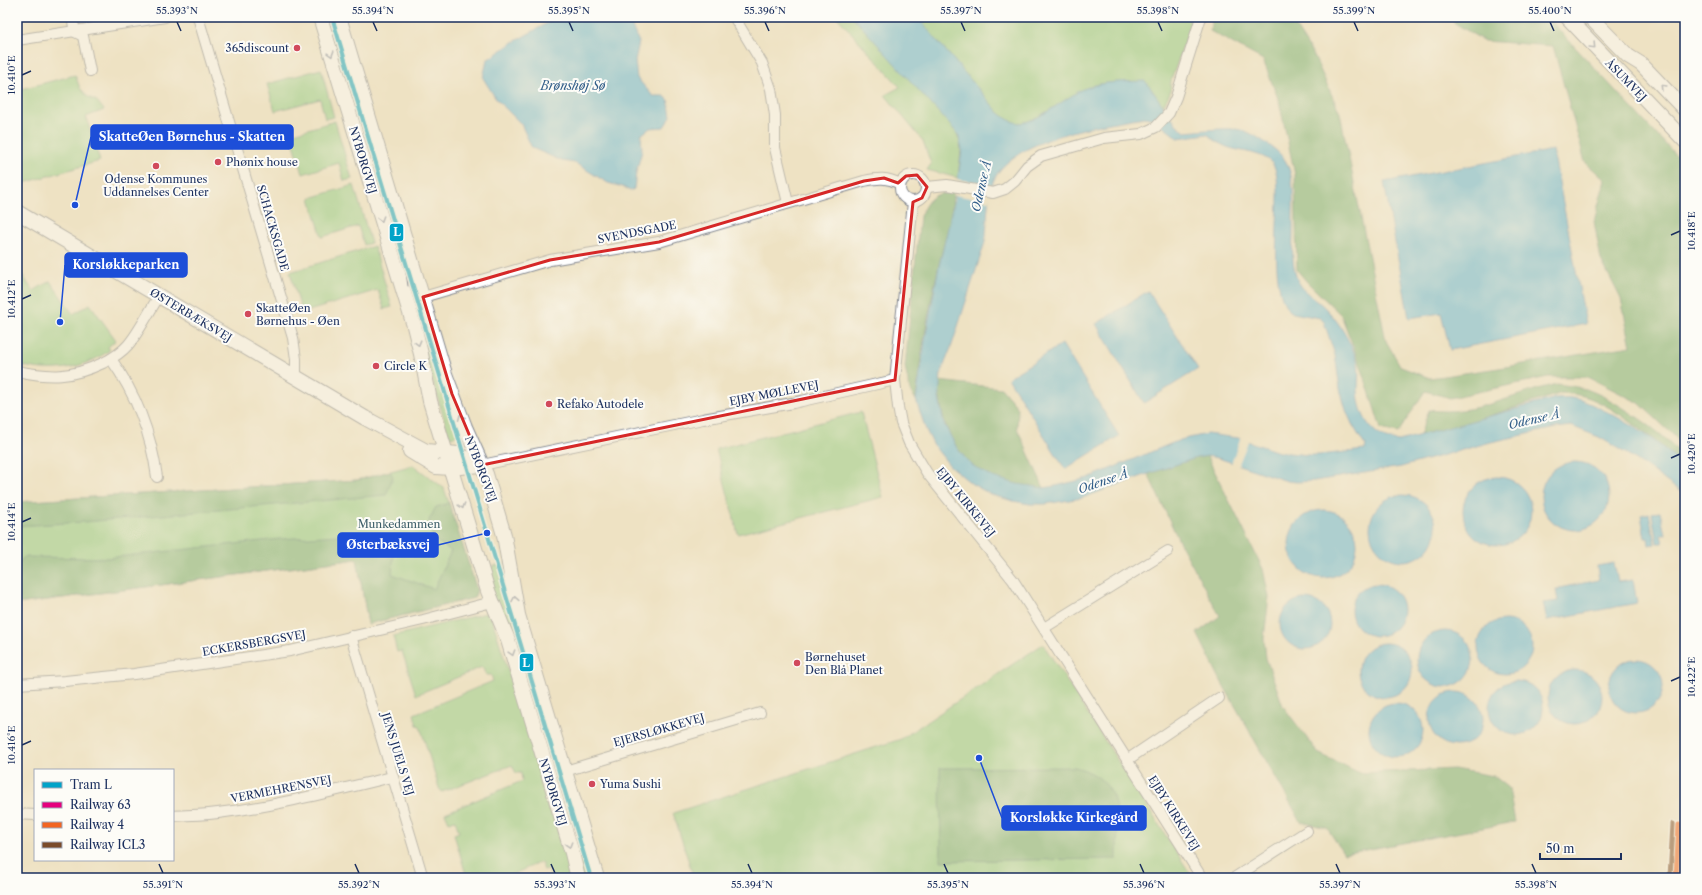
<svg xmlns="http://www.w3.org/2000/svg" width="1702" height="895" font-family="'Libre Caslon Text',serif">
<rect width="100%" height="100%" fill="#fdfcf7"/>
<filter id="ink" filterUnits="userSpaceOnUse"><feTurbulence type="fractalNoise" baseFrequency=".025" numOctaves="2"/><feDisplacementMap in="SourceGraphic" scale="8" xChannelSelector="R" yChannelSelector="G"/><feConvolveMatrix kernelMatrix="1 2 1 2 8 2 1 2 1" color-interpolation-filters="sRGB"/></filter>
<filter id="wash" filterUnits="userSpaceOnUse"><feTurbulence type="fractalNoise" baseFrequency=".012" numOctaves="4" result="noise"/><feDisplacementMap in="SourceGraphic" scale="16" xChannelSelector="R" yChannelSelector="G"/><feGaussianBlur stdDeviation="0.9" result="paint"/><feColorMatrix in="noise" values="0 0 0 0 0 0 0 0 0 0 0 0 0 0 0 0 0 1.4 0 .05"/><feComposite in="paint" operator="in"/></filter>
<g filter="url(#wash)">
<rect width="100%" height="100%" fill="#eee2c3"/>
<g fill="#8dcd84" stroke="#547e71">
<path d="M324,17H336L461,434L451,437L449,436Z"/>
<path d="M837,17H853L952,126C966,145 959,157 958,178L927,170L931,164L923,141L885,95L900,87Z"/>
<path d="M917,17H1193L1171,81L1170,93L1163,106L1146,82C1126,83 1103,80 1085,89C1067,96 1037,123 1019,123C1011,123 1004,117 998,112Z"/>
<path d="M321,69L334,117L325,119L320,99L275,111L267,84Z"/>
<path d="M75,75L80,88L88,97L97,101L104,110L86,117L100,161L17,185V90Z"/>
<path d="M335,121L352,179L344,181L339,163L303,174L291,134Z"/>
<path d="M354,185L371,243L364,245L358,226L322,237L310,198Z"/>
<path d="M374,246L392,307L384,309L378,290L302,313L290,272Z"/>
<path d="M17,267L33,291L50,281L73,314L90,304L116,340L108,347L110,350C83,370 48,374 17,364Z"/>
<path d="M861,412L883,497L738,534L716,449Z"/>
<path d="M413,465L444,488L477,590L474,598L368,624L357,559L17,604V502L358,480Z"/>
<path d="M504,563L594,878H581L484,569Z"/>
<path d="M486,613L492,619L567,857L569,878H550L551,877L549,870H544L541,862L504,878H467L454,834L459,832L455,820L449,822L445,813L522,781L521,773H516L512,765L442,792L439,788L420,726L417,725L414,714L493,681L491,675H486L482,667L416,695L402,651L397,652L393,636Z"/>
<path d="M1043,644L1193,878H694L673,813L901,739Z"/>
</g>
<g fill="#72b072" stroke="#467068">
<path d="M1212,17H1289L1313,54L1340,113L1386,341L1401,367L1430,378L1499,368L1631,346L1621,299L1601,260L1594,221L1605,180L1585,162L1553,46L1484,41L1453,22L1459,17H1547L1685,165V446L1639,403L1588,377H1548L1450,398L1425,391L1398,433L1381,429L1362,369L1341,315L1307,282L1297,270L1295,175L1279,101L1263,60L1210,31Z"/>
<path d="M953,191C953,217 945,239 939,265C929,309 920,355 916,400L910,391L905,367L920,216C928,198 933,194 953,191Z"/>
<path d="M939,381L1001,388L1018,408L1017,428L1044,488C1027,486 1009,484 993,478C955,463 938,419 939,381Z"/>
<path d="M1557,384C1570,386 1583,387 1596,393C1614,400 1685,445 1685,465C1678,463 1672,454 1666,450C1646,433 1616,409 1592,399C1582,395 1573,394 1562,393L1460,425L1420,435L1429,410C1476,416 1512,394 1557,384Z"/>
<path d="M1207,456L1263,569L1269,597L1264,638L1266,658L1283,706L1318,753L1360,773L1454,769L1494,776L1509,788L1515,822L1344,854L1327,828L1301,822L1222,683L1197,633L1220,616L1179,541L1148,474L1196,458Z"/>
<path d="M390,471L393,477L386,495L85,522L17,526V502L358,480Z"/>
<path d="M449,503L477,590L474,598L368,624L357,559L17,604C17,590 13,567 24,557L107,558L280,539L353,534L383,538L394,553L392,574L434,589L451,551L433,539L429,520L436,507Z"/>
<path d="M1075,767C1125,780 1117,818 1117,859L941,861L940,768Z"/>
</g>
<g fill="#5fb8dd" stroke="#3d749e" fill-rule="evenodd">
<path d="M558,17H631L630,23L639,42L635,61L637,78L653,96H664L668,99L671,116L664,127L650,128L641,135L642,151L636,172L634,189L630,191L623,187L608,183L575,163L562,161L532,148L521,124L496,99L483,78L487,60L512,43Z"/>
<path d="M853,17H917L998,112C1004,117 1010,122 1019,123C1038,123 1068,95 1086,88C1105,81 1125,82 1144,81L1147,83L1176,124L1185,132C1201,131 1217,128 1233,129C1244,129 1254,135 1263,141C1268,145 1274,148 1278,152C1298,169 1292,204 1293,227C1293,243 1291,261 1296,276C1301,293 1317,298 1328,311C1340,323 1351,343 1357,360C1360,370 1358,380 1358,390C1359,416 1372,439 1399,441L1556,398C1561,398 1566,397 1571,398C1580,399 1589,403 1597,407C1630,422 1659,442 1685,467V495L1637,460L1599,437L1571,426L1555,428L1491,442L1401,467L1314,481L1297,482L1287,481L1218,458L1207,456L1196,458L1148,474L1082,498L1045,504H1030L1013,501L992,495L972,484L950,466L934,446L926,430L916,400L926,334L939,266L955,198L962,150L958,134ZM1145,117L1153,119L1178,138L1207,134C1213,139 1219,144 1227,147C1241,152 1262,152 1272,163C1278,171 1277,181 1278,190C1279,217 1268,299 1293,313L1320,318L1324,322L1335,355L1340,389L1346,410L1352,424L1364,444H1366L1365,450L1319,455H1308L1279,452L1238,438L1207,434L1180,440L1088,478L1056,486L1044,488L1017,484L992,477L970,464L957,448L944,424L939,398L941,373L952,345L985,242C988,222 986,202 993,182C1009,139 1105,123 1145,117Z"/>
<path d="M1553,150L1586,324L1450,350L1441,313L1409,318L1384,182Z"/>
<path d="M1148,291L1198,369L1144,403L1096,324Z"/>
<path d="M1062,344L1119,436L1065,469L1008,378Z"/>
<circle cx="1575" cy="496" r="34"/>
<circle cx="1497" cy="511" r="34"/>
<circle cx="1403" cy="528" r="33"/>
<circle cx="1323" cy="544" r="34"/>
<path d="M1660,512L1665,534L1661,535L1663,543H1657L1652,513Z"/>
<path d="M1649,513L1655,544L1649,545L1648,538H1645L1641,515Z"/>
<path d="M1614,563L1618,582L1633,580L1637,603L1547,620L1543,603L1558,601L1556,590H1559V588L1599,580L1597,566Z"/>
<circle cx="1377" cy="610" r="26"/>
<circle cx="1305" cy="624" r="25"/>
<circle cx="1505" cy="647" r="27"/>
<circle cx="1445" cy="659" r="28"/>
<circle cx="1385" cy="670" r="27"/>
<circle cx="1636" cy="686" r="27"/>
<circle cx="1575" cy="697" r="27"/>
<circle cx="1516" cy="708" r="27"/>
<circle cx="1456" cy="719" r="27"/>
<circle cx="1396" cy="730" r="27"/>
</g>
<g fill="#eee2c3">
<path d="M956,179L993,185L989,201L954,195Z"/>
<path d="M1241,437L1249,439L1238,466L1231,464Z"/>
</g>
</g>
<g filter="url(#ink)">
<g fill="none" stroke-linecap="round" stroke-linejoin="round">
<defs>
<g id="street">
<path d="M72,17L75,32L83,36L90,71"/>
<path d="M198,17L293,338L296,359V378"/>
<path d="M734,17L762,63L771,89L775,115V148L788,203"/>
<path d="M17,40L165,17"/>
<circle cx="913" cy="188" r="13"/>
<path d="M927,187L947,185L993,193L1005,189L1015,181L1027,166L1041,156L1104,138L1141,134L1156,127L1169,113L1176,97L1201,17"/>
<path d="M913,202L895,380L898,407L901,423L909,443L927,473L1013,580L1202,878"/>
<path d="M423,297L550,260L659,242L864,181C878,178 887,177 900,184"/>
<path d="M111,359C136,394 151,433 157,477"/>
<path d="M17,371C51,378 71,378 103,363C111,359 121,353 128,345C138,334 150,310 159,296"/>
<path d="M482,465L703,419L793,403L895,380"/>
<path d="M1044,628L1168,551"/>
<path d="M351,636L423,878"/>
<path d="M17,684L65,681L134,674L290,651L423,620L492,602"/>
<path d="M1127,760L1219,698"/>
<path d="M565,771L760,713"/>
<path d="M17,814L35,815"/>
<path d="M173,816C190,815 208,815 225,812C281,805 337,790 392,777"/>
<path d="M1234,878L1307,831"/>
</g>
<g id="secondary">
<path d="M320,17L414,326L421,354L430,401L488,591L508,640L572,853L578,878"/>
<path d="M339,17L445,374L465,427L486,474L504,535L518,615L597,878"/>
<path d="M1567,17L1685,141"/>
<path d="M1590,17L1628,56L1641,64L1685,110"/>
<path d="M17,212L365,418L426,451L458,454L473,462L482,465"/>
<path d="M410,451L436,467L450,468L480,465"/>
</g>
</defs>
<use href="#street" stroke="#848890" stroke-width="12"/>
<use href="#secondary" stroke="#848890" stroke-width="16"/>
<use href="#street" stroke="#fff" stroke-width="10"/>
<use href="#secondary" stroke="#fff" stroke-width="14"/>
<path stroke="#1b2f5e" stroke-width="1" d="M403,253L408,286"/>
<defs>
<path id="rail-1" d="M1682,878L1685,825"/>
<path id="rail-2" d="M1676,878L1679,825"/>
<path id="rail-3" d="M1670,877L1673,824"/>
</defs>
<use href="#rail-1" stroke="#fdfcf7" stroke-width="8"/>
<use href="#rail-2" stroke="#fdfcf7" stroke-width="8"/>
<use href="#rail-3" stroke="#fdfcf7" stroke-width="8"/>
<use href="#rail-1" stroke="#e5007d" stroke-width="5"/>
<use href="#rail-2" stroke="#f26522" stroke-width="5"/>
<use href="#rail-3" stroke="#7a4b2a" stroke-width="5"/>
<defs>
<path id="tram-1" d="M332,17L591,878"/>
</defs>
<use href="#tram-1" stroke="#fdfcf7" stroke-width="7"/>
<use href="#tram-1" stroke="#01a3c8" stroke-width="4"/>
</g>
<defs><path id="oneway-chevron" d="M-2-3.5L2.5 0L-2 3.5" fill="none" stroke-width="1.6" stroke-linecap="round" stroke-linejoin="round"/></defs>
<g stroke="#8d97ae">
<use href="#oneway-chevron" transform="translate(1593 46) rotate(46)"/>
<use href="#oneway-chevron" transform="translate(331 54) rotate(73)"/>
<use href="#oneway-chevron" transform="translate(1663 87) rotate(-135)"/>
<use href="#oneway-chevron" transform="translate(381 219) rotate(73)"/>
<use href="#oneway-chevron" transform="translate(418 343) rotate(75)"/>
<use href="#oneway-chevron" transform="translate(461 417) rotate(-112)"/>
<use href="#oneway-chevron" transform="translate(462 506) rotate(73)"/>
<use href="#oneway-chevron" transform="translate(515 599) rotate(-100)"/>
<use href="#oneway-chevron" transform="translate(512 653) rotate(73)"/>
<use href="#oneway-chevron" transform="translate(569 845) rotate(73)"/>
</g>
</g>
<path d="M0 0H1702V895H0ZM917,175L927,187L922,198L913,202L895,380L482,465L452,394L423,297L550,260L659,242L864,181L884,178L898,183L906,176Z" fill="#eee2c3" fill-opacity=".55" fill-rule="evenodd"/>
<path fill="none" stroke="#d62828" stroke-width="3" stroke-linejoin="round" d="M917,175L927,187L922,198L913,202L895,380L482,465L452,394L423,297L550,260L659,242L864,181L884,178L898,183L906,176Z"/>
<path fill="none" stroke="#1b2f5e" stroke-width="1.5" d="M177,22L181,31M373,22L377,31M569,22L573,31M765,22L769,31M961,22L965,31M1158,22L1162,31M1354,22L1358,31M1550,22L1554,31M22,75L31,71M1671,235L1680,231M22,299L31,295M1671,458L1680,454M22,522L31,518M1671,681L1680,677M22,745L31,741M159,864L163,873M355,864L359,873M551,864L555,873M748,864L752,873M944,864L948,873M1140,864L1144,873M1336,864L1340,873M1532,864L1536,873"/>
<g fill="#d1495b" stroke="#fdfcf7" stroke-width="1.5">
<circle cx="297" cy="48" r="4"/>
<circle cx="218" cy="162" r="4"/>
<circle cx="156" cy="166" r="4"/>
<circle cx="248" cy="314" r="4"/>
<circle cx="376" cy="366" r="4"/>
<circle cx="549" cy="404" r="4"/>
<circle cx="797" cy="663" r="4"/>
<circle cx="592" cy="784" r="4"/>
</g>
<g text-anchor="middle" dominant-baseline="central" stroke-width="4" stroke-linejoin="round" paint-order="stroke">
<g font-size="11" fill="#1b2f5e" stroke="#fdfcf7" text-anchor="start">
<text x="289" y="48" text-anchor="end">365discount</text>
<text x="226" y="162">Phønix house</text>
<text x="156" y="179" text-anchor="middle">Odense Kommunes<tspan x="156" dy="13">Uddannelses Center</tspan></text>
<text x="256" y="308">SkatteØen<tspan x="256" dy="13">Børnehus - Øen</tspan></text>
<text x="384" y="366">Circle K</text>
<text x="557" y="404">Refako Autodele</text>
<text x="805" y="657">Børnehuset<tspan x="805" dy="13">Den Blå Planet</tspan></text>
<text x="600" y="784">Yuma Sushi</text>
</g>
<g font-size="11" fill="#1b2f5e" stroke="#fdfcf7">
<text transform="translate(1626 80) rotate(46)">ÅSUMVEJ</text>
<text transform="translate(363 160) rotate(73)">NYBORGVEJ</text>
<text transform="translate(273 228) rotate(74)">SCHACKSGADE</text>
<text transform="translate(637 232) rotate(-11)">SVENDSGADE</text>
<text transform="translate(191 315) rotate(31)">ØSTERBÆKSVEJ</text>
<text transform="translate(774 393) rotate(-11)">EJBY MØLLEVEJ</text>
<text transform="translate(481 469) rotate(69)">NYBORGVEJ</text>
<text transform="translate(966 502) rotate(51)">EJBY KIRKEVEJ</text>
<text transform="translate(254 643) rotate(-10)">ECKERSBERGSVEJ</text>
<text transform="translate(659 730) rotate(-16)">EJERSLØKKEVEJ</text>
<text transform="translate(398 754) rotate(73)">JENS JUELS VEJ</text>
<text transform="translate(281 789) rotate(-11)">VERMEHRENSVEJ</text>
<text transform="translate(553 792) rotate(73)">NYBORGVEJ</text>
<text transform="translate(1174 813) rotate(58)">EJBY KIRKEVEJ</text>
</g>
<g font-size="11" fill="#3d5e69" stroke="#fdfcf7">
<text x="399" y="524">Munkedammen</text>
</g>
<g font-size="12" font-style="italic" fill="#335f8a" stroke="#fdfcf7">
<text x="573" y="85">Brønshøj Sø</text>
<text transform="translate(981 186) rotate(-77)">Odense Å</text>
<text transform="translate(1534 419) rotate(-13)">Odense Å</text>
<text transform="translate(1103 481) rotate(-19)">Odense Å</text>
</g>
</g>
<path fill="none" stroke="#1d4ed8" stroke-width="1.5" d="M75 205L91 137M60 322L65 265M487 533L438 545M979 758L1002 818"/>
<g fill="#1d4ed8" stroke="#fdfcf7" stroke-width="1.5">
<circle cx="75" cy="205" r="4"/>
<circle cx="60" cy="322" r="4"/>
<circle cx="487" cy="533" r="4"/>
<circle cx="979" cy="758" r="4"/>
</g>
<g fill="#1d4ed8" stroke="#1d4ed8" stroke-width="1.5">
<rect x="91" y="125" width="202" height="24" rx="4"/>
<rect x="65" y="253" width="122" height="24" rx="4"/>
<rect x="338" y="533" width="100" height="24" rx="4"/>
<rect x="1002" y="806" width="144" height="24" rx="4"/>
</g>
<g font-size="12" text-anchor="middle" font-weight="bold" fill="#fff">
<text x="192" y="141">SkatteØen Børnehus - Skatten</text>
<text x="126" y="269">Korsløkkeparken</text>
<text x="388" y="549">Østerbæksvej</text>
<text x="1074" y="822">Korsløkke Kirkegård</text>
</g>
<g stroke="#fdfcf7" stroke-width="1.5">
<rect x="389" y="223" width="15" height="19" rx="4" fill="#01a3c8"/>
<rect x="519" y="653" width="15" height="19" rx="4" fill="#01a3c8"/>
</g>
<g font-size="11" text-anchor="middle" font-weight="bold" fill="#fff">
<text x="397" y="236">L</text>
<text x="526" y="667">L</text>
</g>
<rect width="1702" height="895" fill="none" stroke="#fdfcf7" stroke-width="44"/>
<rect x="34" y="769" width="140" height="92" fill="#fdfcf7" stroke="#a3aaba"/>
<rect x="42" y="782" width="20" height="6" fill="#01a3c8" stroke="#a3aaba"/>
<text x="70" y="789" font-size="12" fill="#1b2f5e">Tram L</text>
<rect x="42" y="802" width="20" height="6" fill="#e5007d" stroke="#a3aaba"/>
<text x="70" y="809" font-size="12" fill="#1b2f5e">Railway 63</text>
<rect x="42" y="822" width="20" height="6" fill="#f26522" stroke="#a3aaba"/>
<text x="70" y="829" font-size="12" fill="#1b2f5e">Railway 4</text>
<rect x="42" y="842" width="20" height="6" fill="#7a4b2a" stroke="#a3aaba"/>
<text x="70" y="849" font-size="12" fill="#1b2f5e">Railway ICL3</text>
<path d="M1540 853v6h81v-6" fill="none" stroke="#1b2f5e" stroke-width="2"/>
<text x="1546" y="853" font-size="12" fill="#1b2f5e" stroke="#fdfcf7" stroke-width="3" paint-order="stroke">50 m</text>
<rect x="22" y="22" width="1658" height="851" fill="none" stroke="#1b2f5e" stroke-width="1.5"/>
<g font-size="10" text-anchor="middle" fill="#1b2f5e">
<text x="177" y="14">55.393°N</text>
<text x="373" y="14">55.394°N</text>
<text x="569" y="14">55.395°N</text>
<text x="765" y="14">55.396°N</text>
<text x="961" y="14">55.397°N</text>
<text x="1158" y="14">55.398°N</text>
<text x="1354" y="14">55.399°N</text>
<text x="1550" y="14">55.400°N</text>
<text transform="translate(11 75) rotate(-90)" y="4">10.410°E</text>
<text transform="translate(1691 231) rotate(-90)" y="4">10.418°E</text>
<text transform="translate(11 299) rotate(-90)" y="4">10.412°E</text>
<text transform="translate(1691 454) rotate(-90)" y="4">10.420°E</text>
<text transform="translate(11 522) rotate(-90)" y="4">10.414°E</text>
<text transform="translate(1691 677) rotate(-90)" y="4">10.422°E</text>
<text transform="translate(11 745) rotate(-90)" y="4">10.416°E</text>
<text x="163" y="888">55.391°N</text>
<text x="359" y="888">55.392°N</text>
<text x="555" y="888">55.393°N</text>
<text x="752" y="888">55.394°N</text>
<text x="948" y="888">55.395°N</text>
<text x="1144" y="888">55.396°N</text>
<text x="1340" y="888">55.397°N</text>
<text x="1536" y="888">55.398°N</text>
</g>
</svg>
